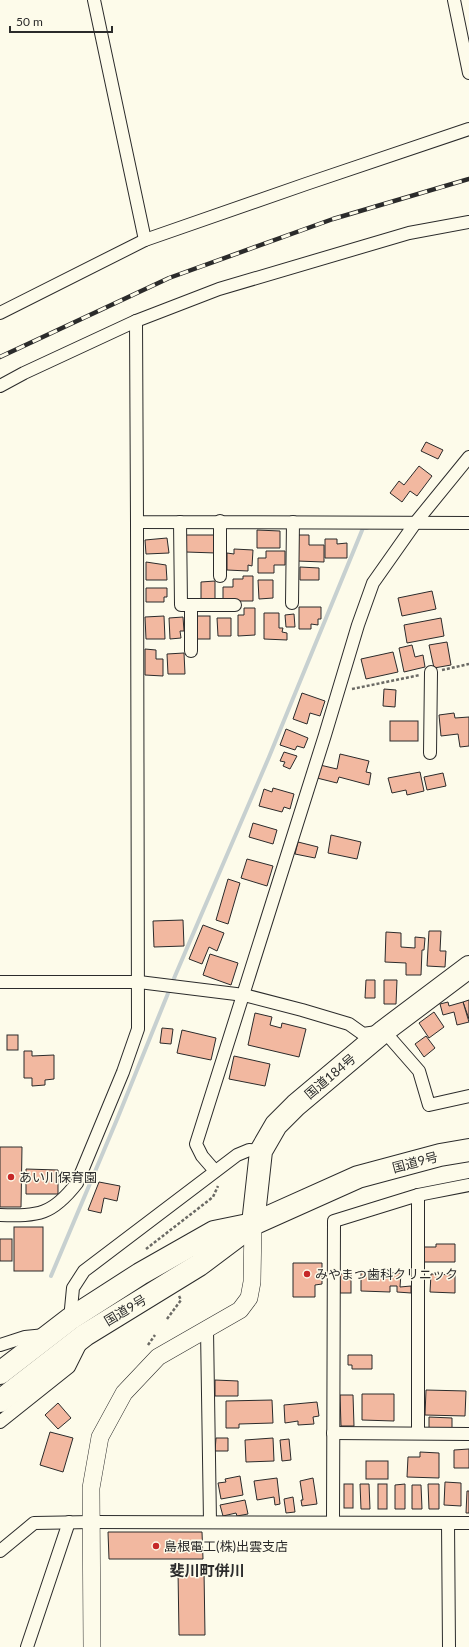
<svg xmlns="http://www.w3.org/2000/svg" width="469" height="1647" font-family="Lato,'Noto Sans JP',sans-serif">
<rect width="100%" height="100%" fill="#fdfbea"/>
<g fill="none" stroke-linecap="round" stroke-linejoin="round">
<path stroke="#c7d0d0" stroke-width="4" d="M51,1276L118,1117L175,976L269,757L363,528H367"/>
</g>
<g fill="#f2b8a0" stroke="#2b2b2b">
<path d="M426,442L443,450L438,459L421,451Z"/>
<path d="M419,466L432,476L417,496L410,491L402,502L390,493L399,481L404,485Z"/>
<path d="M257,530L280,531V548H257Z"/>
<path d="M186,535H216V553L186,552Z"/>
<path d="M298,535H309V545H324V562L297,561Z"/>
<path d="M167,538L169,553L146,554L145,540Z"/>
<path d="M325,539H337V544L347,543V558H325Z"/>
<path d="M234,549L253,550L252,566L248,565V571L227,570V553L234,554Z"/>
<path d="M266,551H285V565H274V573H258V558H266Z"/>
<path d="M146,562L166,565L167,580H146Z"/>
<path d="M300,567L319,568V580H300Z"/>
<path d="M243,576H253V601H223V587H233V579H243Z"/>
<path d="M258,580H273V598L259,599Z"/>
<path d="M215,581V602H201V582Z"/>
<path d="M146,588H167V597H164V602H146Z"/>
<path d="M432,591L436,609L402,616L398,598Z"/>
<path d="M299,607H321V619H318V625L311,624V629H299Z"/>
<path d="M244,608H255V635L238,636V615H244Z"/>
<path d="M264,613H279V628H283L282,632L287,633V640L264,639Z"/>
<path d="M294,614L295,627H286L285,615Z"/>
<path d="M164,616L165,639H146L145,617Z"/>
<rect x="196" y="616" width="14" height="23"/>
<path d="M183,617L184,631H180L181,638L170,639L169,618Z"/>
<path d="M217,618H231V636H218Z"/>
<path d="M441,618L444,636L407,643L404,625Z"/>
<path d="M447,642L451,665L434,668L429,645Z"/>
<path d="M412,645L415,657L423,655L425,667L404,672L399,648Z"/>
<path d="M145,649L156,650V659H163V676L145,675Z"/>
<path d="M393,652L398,672L366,679L361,659Z"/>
<path d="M184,653L185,674H168L167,654Z"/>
<path d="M384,689L396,690L395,707L383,706Z"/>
<path d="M302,693L325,701L320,716L310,713L307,724L293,719Z"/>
<path d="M454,713L455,718L469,717V746L460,747L458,734L441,736L439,715Z"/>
<rect x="390" y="721" width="28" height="20"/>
<path d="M286,729L308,738L304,748L297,746L295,750L280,745Z"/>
<path d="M284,752L297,756L290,769L283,766L285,762L280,761Z"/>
<path d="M340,754L369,761L366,772L371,773L369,785L339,777L337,783L317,778L320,765L337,769Z"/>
<path d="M420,772L424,791L407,795L406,790L392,793L388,778Z"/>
<path d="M443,773L446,786L427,790L424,777Z"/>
<path d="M273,788L294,794L290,809L284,807L282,812L259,806L264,789L272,792Z"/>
<path d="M253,823L277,830L273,844L249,837Z"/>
<path d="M331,835L361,842L357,859L328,853Z"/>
<path d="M298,842L318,847L315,858L295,854Z"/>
<path d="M247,859L273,866L267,886L241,878Z"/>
<path d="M228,879L240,883L228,924L216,920Z"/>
<path d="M183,920L184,946L154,947L153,921Z"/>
<path d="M203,925L224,933L217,951L209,947L202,964L189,959Z"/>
<path d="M429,931H441L440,951H446L445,967L427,966Z"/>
<path d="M386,932L401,933V947L415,948V937L425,938L424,950H422L421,975H406V963L385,962Z"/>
<path d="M210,954L238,963L231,985L203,975Z"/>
<path d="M366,980H375V998H365Z"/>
<path d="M384,980H397L396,1004H384Z"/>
<path d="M469,1000V1019L463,1002Z"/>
<path d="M448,1002L449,1006L463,1002L469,1022L457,1025L454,1012L443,1015L440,1004Z"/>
<path d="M434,1012L444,1027L429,1038L419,1023Z"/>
<path d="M255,1013L272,1017L270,1025L281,1028L282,1023L306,1029L299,1057L248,1045Z"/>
<path d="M162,1028L173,1029L171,1044L160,1043Z"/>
<path d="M182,1030L216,1038L211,1060L177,1053Z"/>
<rect x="7" y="1035" width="11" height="15"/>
<path d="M426,1036L435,1048L424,1057L415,1044Z"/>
<path d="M24,1051H32V1056L54,1055V1079L45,1080V1085L32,1086V1078H24Z"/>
<path d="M234,1056L270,1064L265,1086L229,1079Z"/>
<path d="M0,1147H22L21,1207H0Z"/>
<path d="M26,1169L58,1170V1194H26Z"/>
<path d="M99,1182L120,1186L117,1201L104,1198L101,1213L88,1210Z"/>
<rect x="14" y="1227" width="29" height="44"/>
<rect x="0" y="1239" width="12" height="22"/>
<path d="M436,1244H455V1262H424V1247H436Z"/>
<path d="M293,1263H322V1284L315,1285V1297H293Z"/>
<path d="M361,1272L401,1273L400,1287L411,1286V1293L397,1292V1286H390V1292L361,1291Z"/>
<rect x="340" y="1274" width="11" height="19"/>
<path d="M431,1274L455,1275V1293L430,1292Z"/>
<path d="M348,1355H372V1369H352V1365H348Z"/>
<path d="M215,1380L238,1381V1396H215Z"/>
<path d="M426,1390L466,1391L465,1416L425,1415Z"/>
<path d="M362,1394H394V1421L362,1420Z"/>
<path d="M340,1395H353L354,1426H341Z"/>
<path d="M272,1400L273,1423L239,1424V1428H226V1401Z"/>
<path d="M317,1402L319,1416L313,1417L314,1424L298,1425V1421L285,1423L284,1405Z"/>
<path d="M58,1403L71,1418L58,1429L45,1415Z"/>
<path d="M429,1417L452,1418V1431L429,1430Z"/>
<path d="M50,1432L73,1438L63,1472L40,1465Z"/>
<path d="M216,1438H228V1451H215Z"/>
<path d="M273,1438L274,1461L246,1462L245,1440Z"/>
<path d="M289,1439L291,1460L282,1461L280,1440Z"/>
<path d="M469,1449V1468H454V1450Z"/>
<path d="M420,1452L439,1453V1478L407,1477L408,1457H420Z"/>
<rect x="366" y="1461" width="22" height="18"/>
<path d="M240,1476L243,1495L221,1499L218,1483L226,1482L225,1479Z"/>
<path d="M277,1478L280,1504L275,1505L274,1497L257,1500L254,1481Z"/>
<path d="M313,1478L317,1504L302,1506L301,1500H303L300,1481Z"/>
<path d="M445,1482L461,1483V1506L444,1505Z"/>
<rect x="344" y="1484" width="9" height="24"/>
<path d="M360,1484H369L370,1509H361Z"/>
<rect x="378" y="1484" width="9" height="25"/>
<path d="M405,1484V1509H395V1485Z"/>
<path d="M428,1484H439V1509H429Z"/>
<path d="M412,1485H421L422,1509H412Z"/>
<path d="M467,1491H469V1513H466Z"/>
<path d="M293,1497L295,1512L286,1513L284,1499Z"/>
<path d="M245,1500L248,1514L237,1516L236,1513L223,1516L220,1505Z"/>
<path d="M108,1532H202L203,1559H109Z"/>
<path d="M178,1571H204L205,1635H179Z"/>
</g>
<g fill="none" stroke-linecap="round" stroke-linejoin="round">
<defs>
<g id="street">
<path d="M94,0L145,240"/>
<path d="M454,0L469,73"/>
<path d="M0,313L145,240L306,184L469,129"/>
<path d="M136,321L137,522L469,523"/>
<path d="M0,386L24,373L136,321L219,289L409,233L469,222"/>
<path d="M180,522L181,605H235"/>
<path d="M220,576V521"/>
<path d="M292,603L293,522"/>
<path d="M191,651V605"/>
<path d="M430,753L431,672"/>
<path d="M0,982H139L244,995L302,1010L349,1024L363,1034L384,1031L419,1071L429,1105L469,1096"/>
<path d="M215,1171L202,1156L196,1144L325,735L358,625L373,583L416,522L469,457"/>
<path d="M418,1195V1433"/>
<path d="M0,1215C39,1216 52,1215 77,1183L123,1072L138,1029L137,522"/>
<path d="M70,1319L73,1288L84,1271L237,1155L249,1150L261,1151"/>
<path d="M207,1330L210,1522"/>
<path d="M0,1345L25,1337L45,1335"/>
<path d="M0,1422L69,1367L81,1343"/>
<path d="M333,1433L469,1434"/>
<path d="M333,1522L334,1221L418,1195L469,1185"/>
<path d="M448,1523L449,1647"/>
<path d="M0,1551L34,1523L92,1522L469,1523"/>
<path d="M27,1647L69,1522"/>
</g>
<path id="secondary" d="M92,1647L91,1488L100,1437L124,1393L158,1357L240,1310L249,1298L252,1282L253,1224"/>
<g id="highway">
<path d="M253,1224L261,1151L276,1125L296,1105L384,1031L469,967"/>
<path d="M0,1373L70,1319L140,1274L214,1232L253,1224L358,1177L440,1155L469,1150"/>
<path d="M0,1401L85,1335L199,1265L247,1229"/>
</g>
</defs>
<use href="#street" stroke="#2b2b2b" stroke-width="14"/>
<use href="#secondary" stroke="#2b2b2b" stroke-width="18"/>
<use href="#highway" stroke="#2b2b2b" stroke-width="24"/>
<g stroke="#6a6964" stroke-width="2.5" stroke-dasharray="3 2" stroke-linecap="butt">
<path d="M442,670L469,664"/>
<path d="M352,689L420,675"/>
<path d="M146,1249L213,1197L218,1186"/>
<path d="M167,1319L181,1300L179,1296"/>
<path d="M148,1345L155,1335"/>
</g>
<use href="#street" stroke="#fdfbea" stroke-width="12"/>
<use href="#secondary" stroke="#fdfbea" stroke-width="17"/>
<use href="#highway" stroke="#fdfbea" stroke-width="22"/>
<defs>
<path id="rail" d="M0,357L169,278L333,219L469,179"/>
</defs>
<use href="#rail" stroke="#2b2b2b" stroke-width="4.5"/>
<use href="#rail" stroke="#fdfbea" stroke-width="3" stroke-dasharray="9" stroke-linecap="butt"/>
</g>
<g fill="#c62828" stroke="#fdfbea" stroke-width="1.5">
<circle cx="11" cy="1177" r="4"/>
<circle cx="307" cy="1274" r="4"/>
<circle cx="156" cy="1546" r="4"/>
</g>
<g text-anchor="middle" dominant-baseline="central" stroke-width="3" stroke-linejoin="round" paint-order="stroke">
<g font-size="13" fill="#2b2b2b" stroke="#fdfbea">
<text transform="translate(330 1076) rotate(-40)">国道184号</text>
<text transform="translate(415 1162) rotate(-15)">国道9号</text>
<text transform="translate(125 1310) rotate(-31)">国道9号</text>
</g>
<g font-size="13" fill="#2b2b2b" stroke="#fdfbea" text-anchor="start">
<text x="19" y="1177">あい川保育園</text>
<text x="315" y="1274">みやまつ歯科クリニック</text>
<text x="164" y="1546">島根電工(株)出雲支店</text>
</g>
<g font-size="15" font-weight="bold" fill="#2b2b2b" stroke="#fdfbea">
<text x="207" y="1570">斐川町併川</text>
</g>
</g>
<path d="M10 26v6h102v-6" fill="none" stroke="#2b2b2b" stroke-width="2"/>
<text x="16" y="26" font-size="12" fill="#2b2b2b" stroke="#fdfbea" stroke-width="3" paint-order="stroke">50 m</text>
</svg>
